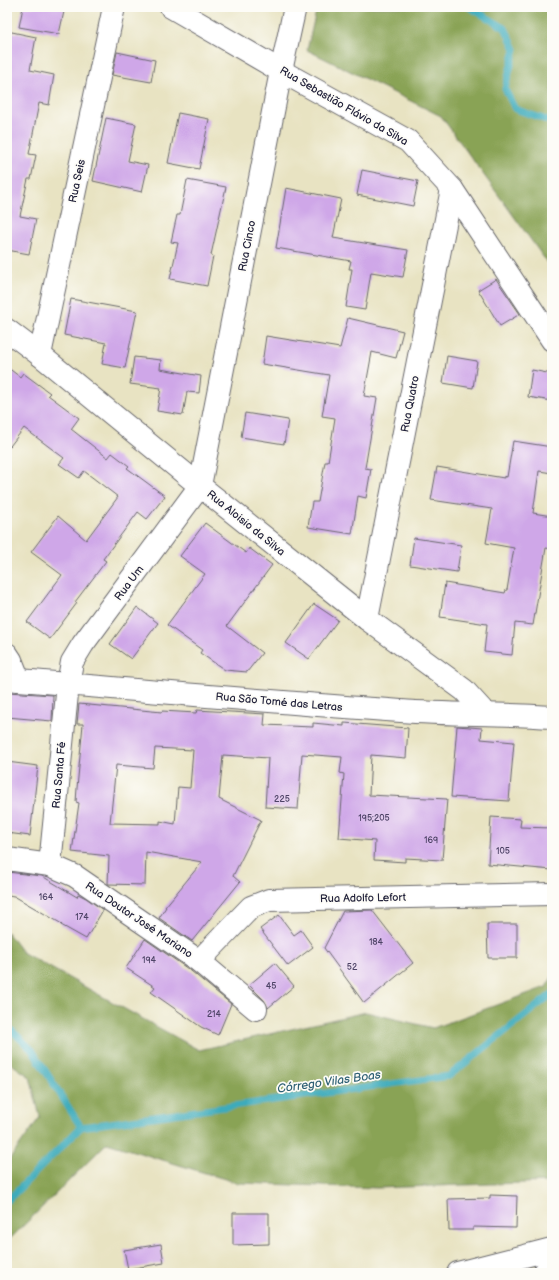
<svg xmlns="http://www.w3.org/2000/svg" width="559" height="1280" font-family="'Balsamiq Sans',sans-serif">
<rect width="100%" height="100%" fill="#fdfcf7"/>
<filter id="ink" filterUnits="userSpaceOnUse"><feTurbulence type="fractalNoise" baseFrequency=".025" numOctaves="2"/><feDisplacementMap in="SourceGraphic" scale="8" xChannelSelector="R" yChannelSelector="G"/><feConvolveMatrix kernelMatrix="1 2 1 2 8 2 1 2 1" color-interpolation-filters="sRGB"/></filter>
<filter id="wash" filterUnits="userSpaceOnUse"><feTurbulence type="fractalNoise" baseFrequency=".012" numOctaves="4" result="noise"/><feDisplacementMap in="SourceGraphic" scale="16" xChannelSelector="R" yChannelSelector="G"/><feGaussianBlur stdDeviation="0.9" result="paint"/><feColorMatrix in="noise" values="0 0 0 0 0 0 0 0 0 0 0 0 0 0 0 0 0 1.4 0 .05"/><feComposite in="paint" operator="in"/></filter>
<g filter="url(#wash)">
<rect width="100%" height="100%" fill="#e8e3c2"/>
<g fill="#89a355" stroke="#566248">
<path d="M317,7H552V269L441,116L307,50Z"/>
<path d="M7,932L22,952L199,1050L366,1012L433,1028L546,987L552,977V1182L377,1188L238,1183L107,1143L7,1242V1163L40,1117L30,1077L7,1061Z"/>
</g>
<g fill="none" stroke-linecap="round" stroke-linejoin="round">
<g stroke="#3dabbb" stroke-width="7">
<path d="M469,7L505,28L515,49L505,89L515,109L552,122"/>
<path d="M7,1026L32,1050L81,1127"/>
<path d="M81,1127L449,1076L552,994"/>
<path d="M7,1201L81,1127"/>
</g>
</g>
<g id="blocks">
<g fill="#cfa7e8" fill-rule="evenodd">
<path d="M23,7H65L59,34L19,27Z"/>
<path d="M7,31L36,37L30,70L54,75L49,105L39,103L29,154L36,155L31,179H28L20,216L36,219L29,254L7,250Z"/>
<path d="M117,52L155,60L151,82L112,75Z"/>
<path d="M178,113L209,119L199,169L168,163Z"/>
<path d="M106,118L136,124L128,161L148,165L142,192L93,181Z"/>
<path d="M362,170L418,181L413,206L357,195Z"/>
<path d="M187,180L226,187L211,255L213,256L207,286L170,279L178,243L171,242L177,215H180Z"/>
<path d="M286,188L341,199L333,238L408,250L403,277L371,272L365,310L346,307L352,269H349L351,261L276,248Z"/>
<path d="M496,279L520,314L500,326L478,290Z"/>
<path d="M71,299L137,311L125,368L102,364L106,343L64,335Z"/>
<path d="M348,318L403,331L396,358L372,352L364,396L377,398L365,468L371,469L366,498L358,496L352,534L308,527L312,502H318L325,462H328L335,418L322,416L329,375L262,364L266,336L340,348Z"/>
<path d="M447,356L477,361L473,388L443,383Z"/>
<path d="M134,357L161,360L160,369L201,376L199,393L187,392L183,415L157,411L161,388L130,384Z"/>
<path d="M7,367L20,377L23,373L50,393L48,395L79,418L71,429L108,458L112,453L129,466L127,468L165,496L147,519L138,512L103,559L106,561L75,602L77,603L50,639L27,622L62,575L31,552L58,516L86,540L118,497L84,471L79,478L59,464L64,458L24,428L7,450Z"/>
<path d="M532,370L552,374V401L528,397Z"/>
<path d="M245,413L288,420L284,444L241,437Z"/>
<path d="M513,441L552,447V473L539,471L533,513L552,516V549L546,548L533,625L515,623L512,655L484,652L487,624L440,617L445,583L505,593L506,590H507L514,548L486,543L492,509L431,500L437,467L504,478V476L507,477Z"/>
<path d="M205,523L246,553L249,548L272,565L227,626L262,653L247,672L225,670L200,653L202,650L167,625L205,574L180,556Z"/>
<path d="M414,538L461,545L457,572L410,565Z"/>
<path d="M314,604L338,620L309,659L286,643Z"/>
<path d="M137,607L158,623L131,659L110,644Z"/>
<path d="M7,692L53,695L52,721L7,717Z"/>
<path d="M79,704L162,712V711L196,713L197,710L265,714L264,725L313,727V723L344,726V723L408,728L406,758L371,755L369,795L447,799L442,860L405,858V862L374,860L375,841L339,838L344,774L340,773L342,757L302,754L298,809L265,807L268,758L223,755L219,799L261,820L233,876L240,882L192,941L159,918L166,907H165L202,862L146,852L145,885L108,884L109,856L72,852L79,803L76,802L77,788L83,724H77ZM155,748L193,750L190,788L178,787L175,824L160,821V824L110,823L116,765L153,768Z"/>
<path d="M457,726L482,728L481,739L514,742L509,801L451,797Z"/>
<path d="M7,762L38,766L30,836L7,833Z"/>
<path d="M491,817L521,819L520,827L552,828V870L488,864Z"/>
<path d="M7,872L42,876L77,897L78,894L86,898L103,910L86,939L61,925L62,924L14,896L7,895Z"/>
<path d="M372,910L413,963L364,1003L324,948L343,911Z"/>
<path d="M279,915L294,935L301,930L313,947L288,966L260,929Z"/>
<path d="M487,924H517V958H488Z"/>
<path d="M145,939L191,971L231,1004L218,1035L201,1027L151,992L155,987L126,968Z"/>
<path d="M275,963L294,986L268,1008L264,1000L249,985Z"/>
<path d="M490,1195L517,1196L516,1228L473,1227V1230H449L448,1199L490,1198Z"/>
<path d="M233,1213H269V1244L233,1245Z"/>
<path d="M161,1244L164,1263L128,1269L124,1250Z"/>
</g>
</g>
</g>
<g filter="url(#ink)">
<use href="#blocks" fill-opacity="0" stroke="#67666a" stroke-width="1"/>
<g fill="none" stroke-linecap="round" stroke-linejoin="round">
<defs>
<g id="minor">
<path d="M171,7L281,71L408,141L452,189L552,340"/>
<path d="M7,330L40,355L200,486L367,619L464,690L485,713"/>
<path d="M40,355L114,7"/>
<path d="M367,619L452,189"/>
<path d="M7,654L11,660L19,680"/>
<path d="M7,679C138,690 270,702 401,711C452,715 502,713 552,717"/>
<path d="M7,859L50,865L75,876L199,961L256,1009"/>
<path d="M50,865L68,684L72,662L83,644L200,486L281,71L295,7"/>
<path d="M199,961L251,907L269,900L552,894"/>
<path d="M458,1273L552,1249"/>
<path d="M544,1273L552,1264"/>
</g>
</defs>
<use href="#minor" stroke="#67666a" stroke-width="24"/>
<use href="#minor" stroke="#fff" stroke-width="22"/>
</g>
</g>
<g text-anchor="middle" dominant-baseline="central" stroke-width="3.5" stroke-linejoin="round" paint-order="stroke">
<g font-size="9" fill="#4d4366">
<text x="282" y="799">225</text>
<text x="374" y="818">195;205</text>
<text x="431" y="840">169</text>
<text x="503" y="851">105</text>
<text x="46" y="897">164</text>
<text x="82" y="917">174</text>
<text x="376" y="942">184</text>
<text x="149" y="960">194</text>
<text x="352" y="967">52</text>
<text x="271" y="986">45</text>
<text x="214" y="1014">214</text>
</g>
<g font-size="11" fill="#22223b" stroke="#fdfcf7">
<text transform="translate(344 106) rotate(30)">Rua Sebastião Flávio da Silva</text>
<text transform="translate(77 181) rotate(-78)">Rua Seis</text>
<text transform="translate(247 246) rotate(-79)">Rua Cinco</text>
<text transform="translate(410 404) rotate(-79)">Rua Quatro</text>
<text transform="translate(246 523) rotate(39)">Rua Aloisio da Silva</text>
<text transform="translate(129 583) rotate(-53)">Rua Um</text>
<text transform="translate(279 702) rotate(5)">Rua São Tomé das Letras</text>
<text transform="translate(59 775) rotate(-85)">Rua Santa Fé</text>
<text transform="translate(363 898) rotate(-1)">Rua Adolfo Lefort</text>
<text transform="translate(139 920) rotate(34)">Rua Doutor José Mariano</text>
</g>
<g font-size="12" font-style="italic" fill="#2e6075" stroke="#fdfcf7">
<text transform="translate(329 1082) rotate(-8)">Córrego Vilas Boas</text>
</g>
</g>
<rect width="559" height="1280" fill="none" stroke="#fdfcf7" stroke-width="24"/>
</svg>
